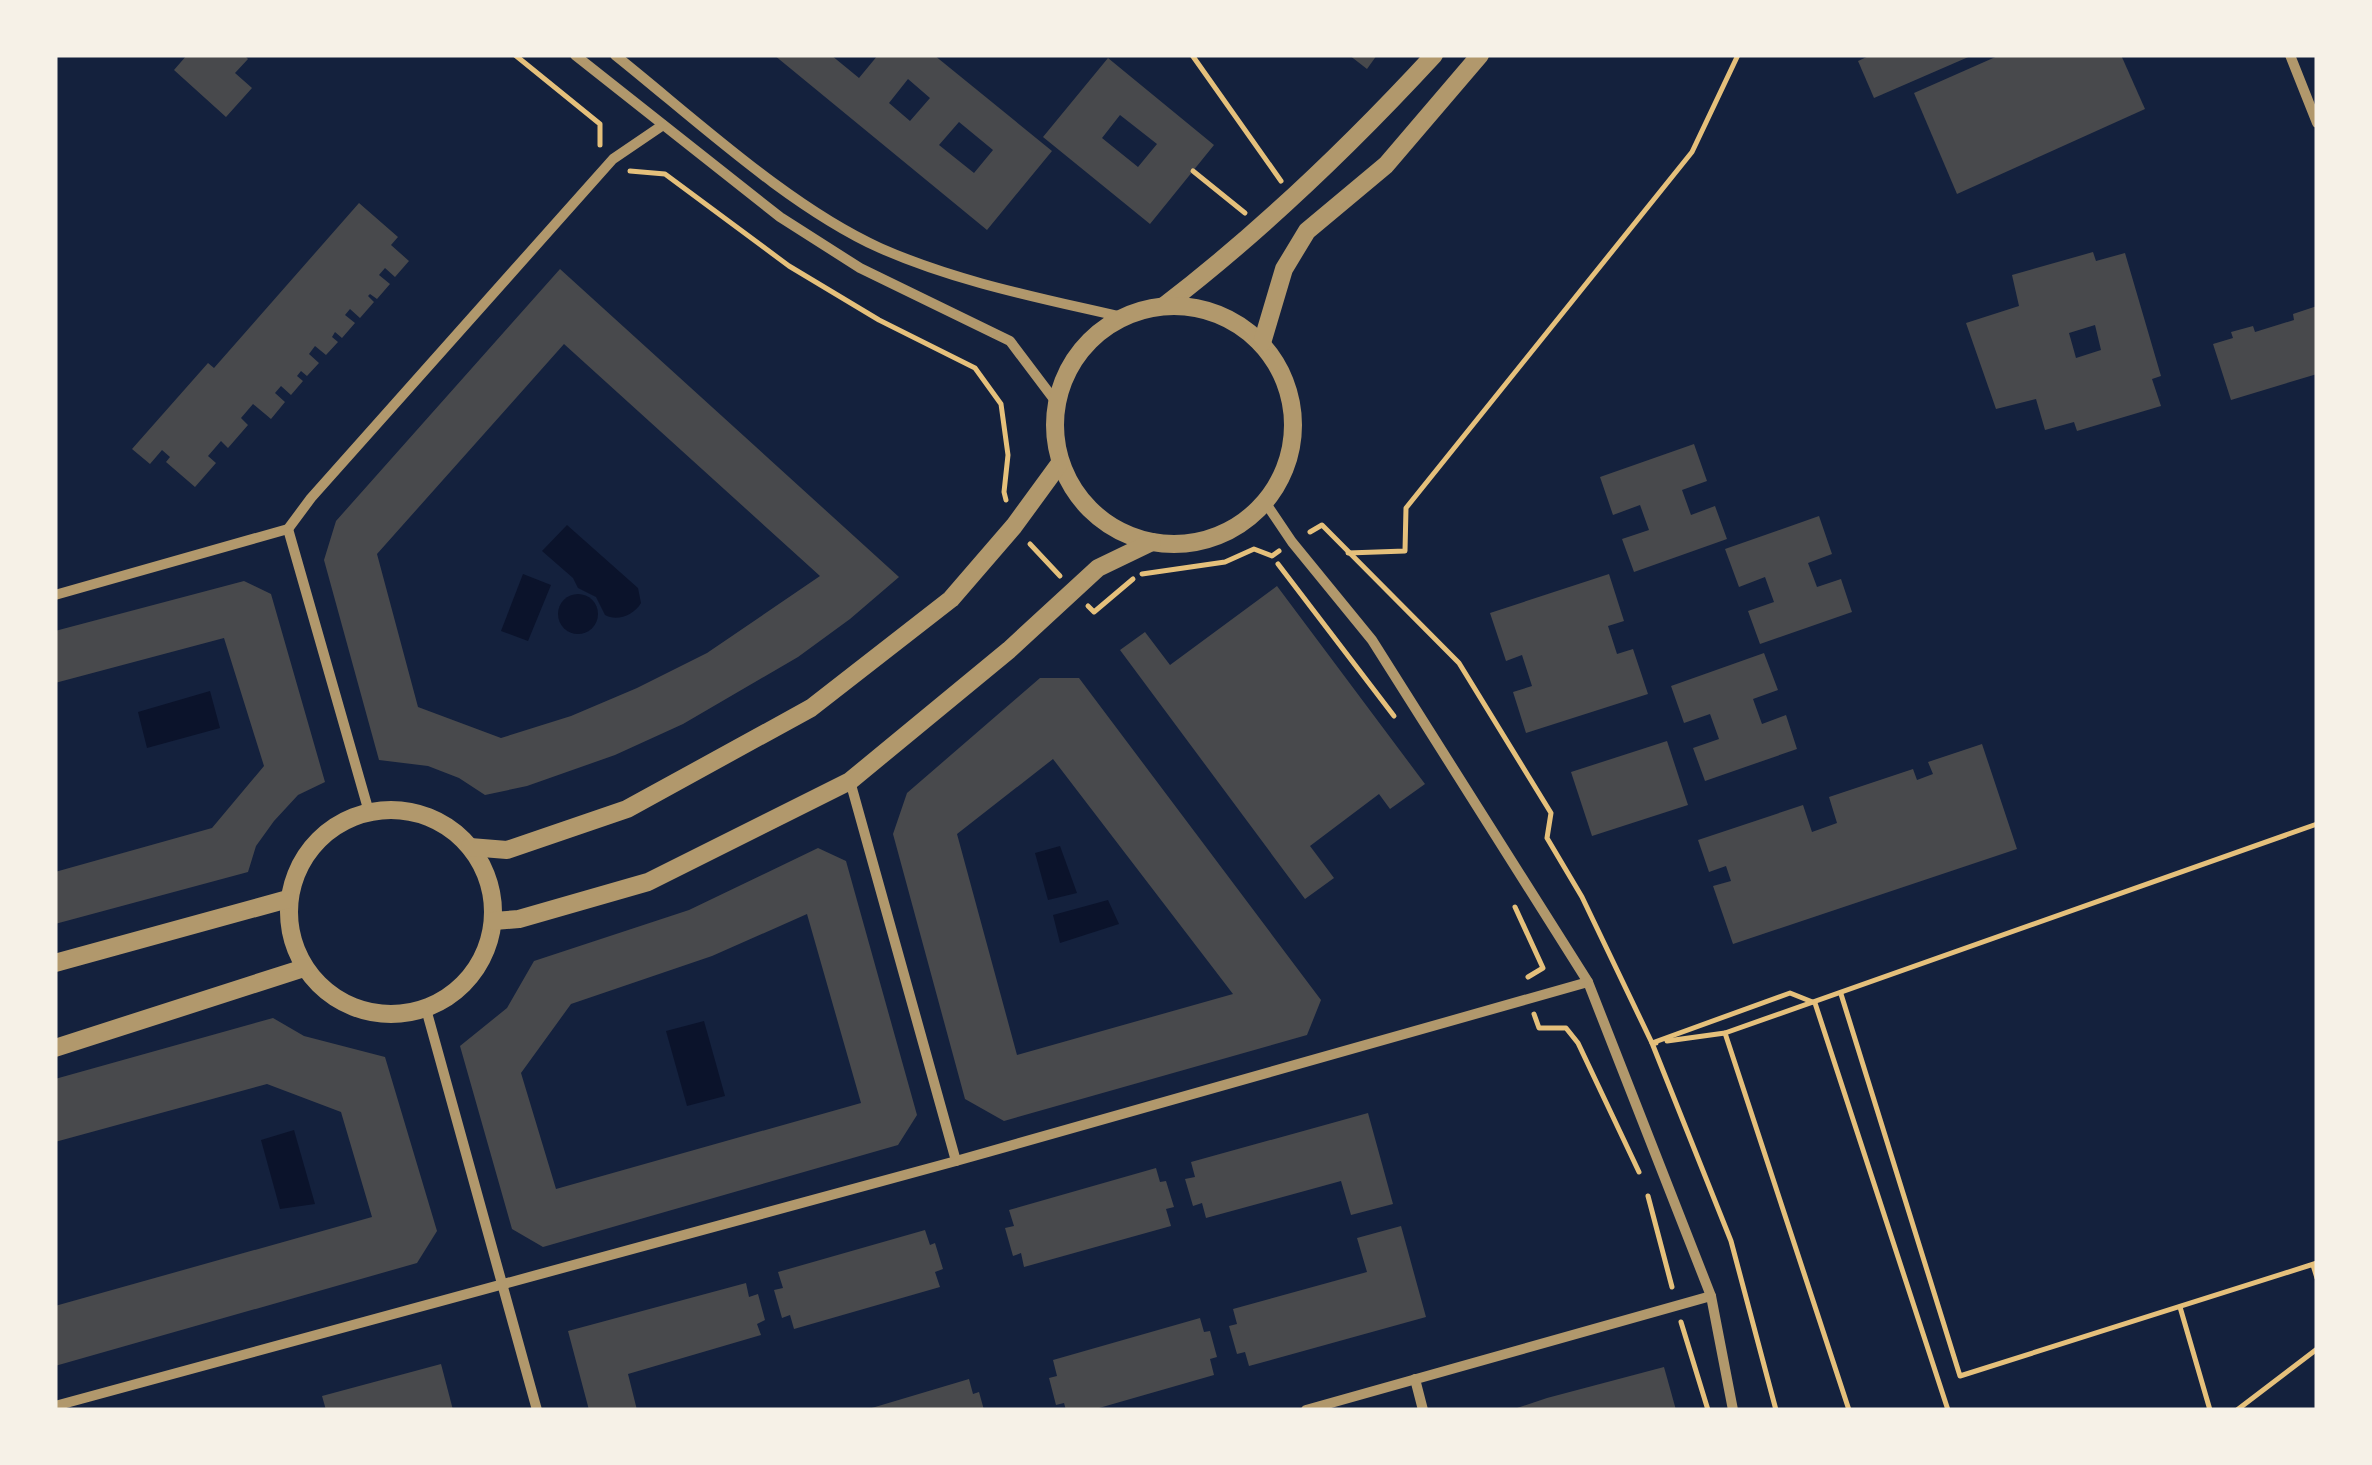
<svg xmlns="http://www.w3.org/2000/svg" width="2372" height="1465" font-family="Bitter,serif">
<rect width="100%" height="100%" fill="#14213d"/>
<g fill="#0b132b">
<path d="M567,525L638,588L641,603C634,615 617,622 605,615L596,597L578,588L573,578L542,551Z"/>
<path d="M523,574L551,585L528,641L501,631Z"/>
<circle cx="578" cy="614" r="20"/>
<path d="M210,691L220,728L147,748L138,712Z"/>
<path d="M1060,846L1077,893L1048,900L1035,853Z"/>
<path d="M1108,900L1119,924L1060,943L1053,915Z"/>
<path d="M704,1021L725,1096L687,1106L666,1031Z"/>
<path d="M294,1130L315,1204L280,1209L261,1140Z"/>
</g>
<g fill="#48494c" fill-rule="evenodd">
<path d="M187,55H244L248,59L235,73L252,88L226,117L174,70Z"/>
<path d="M774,55H831L859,78L878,55H934L1052,151L987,230ZM908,79L930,98L910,121L889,103ZM959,122L993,150L974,173L939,145Z"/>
<path d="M1349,55H1377L1367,69Z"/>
<path d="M1871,55H1973L1874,98L1858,61Z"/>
<path d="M2000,55H2121L2145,109L1957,194L1914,93Z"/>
<path d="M1108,58L1214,145L1150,224L1043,137ZM1120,115L1157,144L1138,167L1102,138Z"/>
<path d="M359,203L398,237L391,245L409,261L395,277L385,268L379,275L390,284L377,299L370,294L368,296L374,302L360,318L350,309L345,315L355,323L342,338L335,332L332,337L338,342L326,355L315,346L309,354L319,363L307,376L301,371L297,376L303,381L291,395L281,386L275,393L285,402L271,419L253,404L241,418L248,425L228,448L221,441L208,456L216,463L195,487L166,462L170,457L162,450L150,464L132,449L208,363L214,368Z"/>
<path d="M2093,252L2096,261L2125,253L2161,376L2152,379L2161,406L2077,431L2074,422L2045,430L2036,399L1996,409L1966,323L2019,306L2012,275ZM2095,325L2101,350L2076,358L2069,333Z"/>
<path d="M560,269L899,577L850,619L798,657L683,724L615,755L527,786L485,795L459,778L428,766L379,760L324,560L336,521ZM564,344L820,576L707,653L637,688L571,716L501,738L418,707L377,554Z"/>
<path d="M2317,306V374L2231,400L2213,344L2233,338L2231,332L2253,326L2255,332L2294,320L2293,314Z"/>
<path d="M1694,444L1707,481L1682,490L1691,515L1715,506L1727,539L1634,572L1622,539L1649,530L1640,505L1613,515L1600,477Z"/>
<path d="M1819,516L1832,554L1808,563L1817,587L1841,579L1852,612L1760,644L1748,611L1774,602L1765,577L1739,587L1725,549Z"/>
<path d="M1609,574L1624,621L1608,626L1617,654L1633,649L1648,694L1526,733L1513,692L1532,686L1522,655L1506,661L1490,613Z"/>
<path d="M244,581L271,594L325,782L298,795L274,821L256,846L248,872L55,924V872L212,828L264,766L224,638L55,683V631Z"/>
<path d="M1277,586L1425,784L1390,809L1379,794L1310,846L1334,878L1305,899L1120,650L1145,632L1170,665Z"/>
<path d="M1764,653L1778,690L1753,699L1762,724L1786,715L1797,749L1705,781L1693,748L1719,739L1710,714L1684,723L1671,686Z"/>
<path d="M1040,678H1079L1321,1000L1307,1035L1004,1121L965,1099L893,834L907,793ZM1053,759L1233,994L1017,1055L957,834Z"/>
<path d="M1667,741L1688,805L1592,836L1571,772Z"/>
<path d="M1982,744L2017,849L1733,944L1713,886L1731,881L1726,866L1709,872L1698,840L1803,805L1812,832L1837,823L1829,797L1913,769L1917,780L1933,774L1928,762Z"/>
<path d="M818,848L846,861L917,1115L898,1145L543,1247L512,1229L460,1046L507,1008L534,961L689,910ZM807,914L861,1103L556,1189L521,1073L571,1004L712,956Z"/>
<path d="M273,1018L304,1036L385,1057L437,1231L417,1263L55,1366V1306L372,1217L341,1112L267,1084L55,1142V1079Z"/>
<path d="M1368,1113L1393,1204L1351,1215L1341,1181L1206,1218L1202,1203L1193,1206L1185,1179L1195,1177L1191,1162Z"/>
<path d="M1156,1168L1160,1182L1166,1181L1174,1207L1166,1209L1171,1226L1024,1267L1021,1253L1013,1256L1005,1228L1014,1226L1009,1210Z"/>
<path d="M1401,1226L1426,1317L1249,1366L1245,1352L1237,1354L1229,1326L1237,1324L1233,1309L1367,1272L1357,1238Z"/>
<path d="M925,1230L930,1245L935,1243L943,1269L935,1272L940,1287L794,1329L790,1315L782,1318L774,1290L783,1288L778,1272Z"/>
<path d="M746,1283L749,1297L758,1294L765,1320L757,1324L761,1335L628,1374L637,1410H589L568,1331Z"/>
<path d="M1200,1318L1204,1332L1210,1331L1217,1357L1210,1359L1214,1375L1092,1410H1066L1064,1403L1056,1405L1049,1378L1057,1376L1053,1360Z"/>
<path d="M441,1364L453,1410H326L322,1396Z"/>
<path d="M1664,1367L1676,1410H1511L1547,1398Z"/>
<path d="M969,1379L973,1394L979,1392L984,1410H865Z"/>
</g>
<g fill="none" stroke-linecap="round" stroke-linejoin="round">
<g stroke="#e5c07b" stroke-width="5">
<path d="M515,55L600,124V145"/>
<path d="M1192,55L1281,181"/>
<path d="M630,171L665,174L789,266L879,320L975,368L1001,404L1008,455L1004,492L1006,500"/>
<path d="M1193,171L1245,213"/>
<path d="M1310,532L1322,525L1459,663L1551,813L1547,838L1582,897L1652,1043L1790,993L1815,1003L1948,1410"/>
<path d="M1030,544L1060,576"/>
<path d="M1348,553L1405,551L1406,508L1692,152L1738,55"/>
<path d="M1278,564L1394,716"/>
<path d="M1142,574L1225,562L1254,549L1272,556L1279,551"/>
<path d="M1088,606L1094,612L1133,579"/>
<path d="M1515,907L1543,968L1528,977"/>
<path d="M1841,994L1960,1376L2317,1263"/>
<path d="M1534,1014L1539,1028H1566L1578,1043L1639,1172"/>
<path d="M1725,1033L1849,1410"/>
<path d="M1667,1041L1725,1033L2317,824"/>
<path d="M1656,1043H1652L1731,1241L1776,1410"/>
<path d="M1648,1196L1672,1287"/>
<path d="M2313,1265L2317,1278"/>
<path d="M2180,1307L2210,1410"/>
<path d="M1681,1322L1708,1410"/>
<path d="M2237,1410L2317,1349"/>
</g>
<g stroke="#b1986c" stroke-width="10">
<path d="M575,55L780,217L860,268L1010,341L1056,402"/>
<path d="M615,55C694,118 789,207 880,248C957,282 1040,298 1122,317"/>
<path d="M2290,55L2317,123"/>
<path d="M1265,502L1292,542L1372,640L1588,982L1711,1296L1733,1410"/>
<path d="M288,529L369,812"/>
<path d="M55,595L288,529L311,498L613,159L663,125"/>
<path d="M850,781L956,1161"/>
<path d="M426,1009L537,1410"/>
<path d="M1415,1379L1423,1410"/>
<path d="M55,1406L956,1161L1588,982"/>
<path d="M1306,1410L1711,1296"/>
</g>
<g stroke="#b1986c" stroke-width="18">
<path d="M1164,306C1263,230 1350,146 1434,55"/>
<circle cx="1174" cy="425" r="119"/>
<path d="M1262,343L1284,269L1307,231L1386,165L1480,55"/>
<circle cx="391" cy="912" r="102"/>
<path d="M470,847L507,850L627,809L811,708L951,599L1014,526L1060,463"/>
<path d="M494,921L519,919L648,882L850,781L1009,650L1098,568L1152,542"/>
<path d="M55,963L288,899"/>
<path d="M55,1048L304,968"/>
</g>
</g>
<rect width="2372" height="1465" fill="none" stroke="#f6f1e7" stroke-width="115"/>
</svg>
